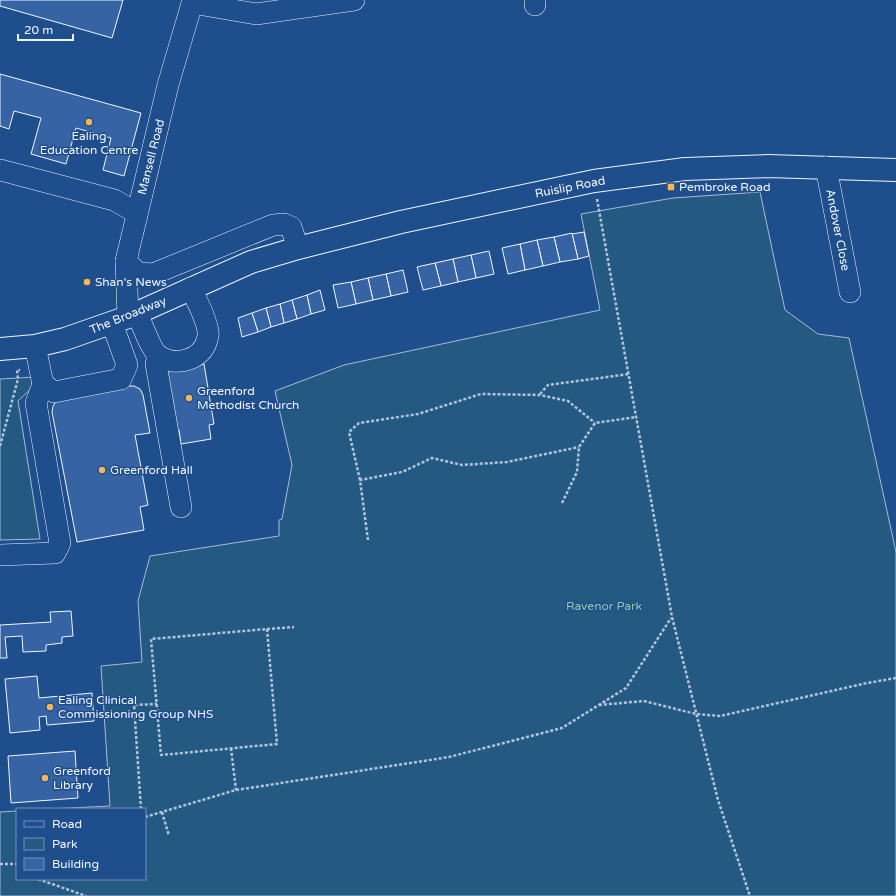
<svg xmlns="http://www.w3.org/2000/svg" width="896" height="896" font-family="'Varela Round',sans-serif">
<rect width="100%" height="100%" fill="#1f4e8c"/>
<g fill="#245a82" stroke="#a8bbd7">
<path d="M760,192L785,310L818,334L849,338L896,552V896H0V812L17,811V879H145V809H50L110,806L101,666L142,662L138,601L150,556L279,536V520L282,519L292,465L275,391L344,365L600,310L581,214L673,198Z"/>
<path d="M35,377L36,384L18,401L40,539L0,540V379Z"/>
</g>
<g fill="#3563a3" stroke="#f2f6ff">
<path d="M0,0H123L112,38L0,6Z"/>
<path d="M0,74L141,113L124,176L103,170L111,138L76,128L66,164L31,154L41,118L14,111L9,129L0,126Z"/>
<path d="M584,232L589,256L578,259L572,234Z"/>
<path d="M572,233L578,259L560,262L554,237Z"/>
<path d="M554,237L560,262L543,266L537,240Z"/>
<path d="M537,240L543,266L525,270L520,244Z"/>
<path d="M520,244L525,270L508,274L502,248Z"/>
<path d="M489,251L494,274L476,278L471,255Z"/>
<path d="M471,255L476,278L458,282L453,259Z"/>
<path d="M453,259L458,282L441,286L435,263Z"/>
<path d="M435,263L441,286L423,290L417,267Z"/>
<path d="M403,270L408,292L391,296L386,274Z"/>
<path d="M386,274L391,296L373,300L368,278Z"/>
<path d="M368,278L373,300L356,304L351,282Z"/>
<path d="M351,282L356,304L338,308L333,285Z"/>
<path d="M320,290L325,310L311,314L307,295Z"/>
<path d="M307,295L311,314L297,319L292,300Z"/>
<path d="M292,300L297,319L284,323L280,304Z"/>
<path d="M280,304L284,323L271,327L266,308Z"/>
<path d="M266,308L271,327L258,332L252,313Z"/>
<path d="M252,313L258,332L242,337L238,318Z"/>
<path d="M204,364L214,424L209,425L211,439L181,444L179,430L174,431L164,371Z"/>
<path d="M128,386H134L140,389L143,395L150,433L135,435L148,505L140,507L144,530L77,542L52,412L53,406L57,400Z"/>
<path d="M71,611L73,636L62,637V643L46,645V651L23,652L22,636L5,637L7,658H0V625L51,622L50,612Z"/>
<path d="M37,676L39,698L92,693L94,721L47,725L46,716L39,717L40,730L10,733L5,679Z"/>
<path d="M75,751L78,798L11,803L8,756Z"/>
</g>
<g fill="none" stroke-linecap="round" stroke-linejoin="round">
<defs>
<g id="minor">
<path d="M535,0V5"/>
<path d="M192,3L256,14L354,0"/>
<path d="M826,167L850,292"/>
<path d="M0,170L114,200L137,213"/>
<path d="M126,261L138,273L153,274L273,225L284,224L291,227L298,248"/>
<path d="M137,313C141,322 152,352 159,356C176,367 202,360 207,340C208,337 209,334 208,331C206,317 197,302 191,288"/>
<path d="M128,317L126,261L168,85L193,0"/>
<path d="M35,346L43,384L54,392L121,379L127,365L112,323"/>
<path d="M158,356L156,364L181,507"/>
<path d="M0,555L55,553L60,543L36,403L43,384"/>
</g>
<path id="major" d="M0,349L35,346L65,339L128,317L251,262L298,248L401,222L594,181L685,169L768,166L896,170"/>
</defs>
<use href="#minor" stroke="#f2f6ff" stroke-width="22"/>
<use href="#major" stroke="#f2f6ff" stroke-width="24"/>
<g stroke="#b3c4dc" stroke-width="2.5" stroke-dasharray="3 2" stroke-linecap="butt">
<path d="M597,199L672,617L718,800L750,896"/>
<path d="M540,394L548,385L629,374"/>
<path d="M0,446L18,379L17,370H20"/>
<path d="M360,480L349,432L359,423L418,414L481,394L540,395L568,401L595,423"/>
<path d="M562,503L577,472L579,447L595,423L636,417"/>
<path d="M368,540L360,480L402,472L432,458L462,465L507,462L579,447"/>
<path d="M267,629L277,744L161,755L151,639Z"/>
<path d="M267,629L294,627"/>
<path d="M599,705L644,701L696,714L720,716L867,683L896,678"/>
<path d="M231,748L236,790"/>
<path d="M141,809L134,705L157,704"/>
<path d="M162,812L169,836"/>
<path d="M145,817L236,790L449,757L562,728L626,688L671,618"/>
<path d="M0,864H17"/>
<path d="M38,879L86,896"/>
</g>
<use href="#minor" stroke="#1f4e8c" stroke-width="21"/>
<use href="#major" stroke="#1f4e8c" stroke-width="22"/>
</g>
<g fill="#ffb74d" stroke="#1f4e8c" stroke-width="1.5">
<circle cx="89" cy="122" r="4"/>
<rect x="667" y="183" width="8" height="8" rx="2"/>
<circle cx="87" cy="282" r="4"/>
<circle cx="189" cy="398" r="4"/>
<circle cx="102" cy="470" r="4"/>
<circle cx="50" cy="707" r="4"/>
<circle cx="45" cy="778" r="4"/>
</g>
<g text-anchor="middle" dominant-baseline="central" stroke-width="3" stroke-linejoin="round" paint-order="stroke">
<g font-size="12" fill="#f2f6ff" stroke="#1f4e8c" text-anchor="start">
<text x="89" y="136" text-anchor="middle">Ealing<tspan x="89" dy="14">Education Centre</tspan></text>
<text x="679" y="187">Pembroke Road</text>
<text x="95" y="282">Shan's News</text>
<text x="197" y="391">Greenford<tspan x="197" dy="14">Methodist Church</tspan></text>
<text x="110" y="470">Greenford Hall</text>
<text x="58" y="700">Ealing Clinical<tspan x="58" dy="14">Commissioning Group NHS</tspan></text>
<text x="53" y="771">Greenford<tspan x="53" dy="14">Library</tspan></text>
</g>
<g font-size="12" fill="#f2f6ff" stroke="#1f4e8c">
<text transform="translate(151 157) rotate(-76)">Mansell Road</text>
<text transform="translate(570 187) rotate(-11)">Ruislip Road</text>
<text transform="translate(838 230) rotate(79)">Andover Close</text>
<text transform="translate(128 315) rotate(-22)">The Broadway</text>
</g>
<g font-size="12" fill="#97c8a6" stroke="#1f4e8c">
<text x="604" y="606">Ravenor Park</text>
</g>
</g>
<rect x="16" y="808" width="130" height="72" fill="#1f4e8c" stroke="#7391ba"/>
<rect x="24" y="821" width="20" height="6" fill="#1f4e8c" stroke="#7391ba"/>
<text x="52" y="828" font-size="12" fill="#f2f6ff">Road</text>
<rect x="24" y="838" width="20" height="12" fill="#245a82" stroke="#7391ba"/>
<text x="52" y="848" font-size="12" fill="#f2f6ff">Park</text>
<rect x="24" y="858" width="20" height="12" fill="#3563a3" stroke="#7391ba"/>
<text x="52" y="868" font-size="12" fill="#f2f6ff">Building</text>
<path d="M18 34v6h55v-6" fill="none" stroke="#f2f6ff" stroke-width="2"/>
<text x="24" y="34" font-size="12" fill="#f2f6ff" stroke="#1f4e8c" stroke-width="3" paint-order="stroke">20 m</text>
</svg>
